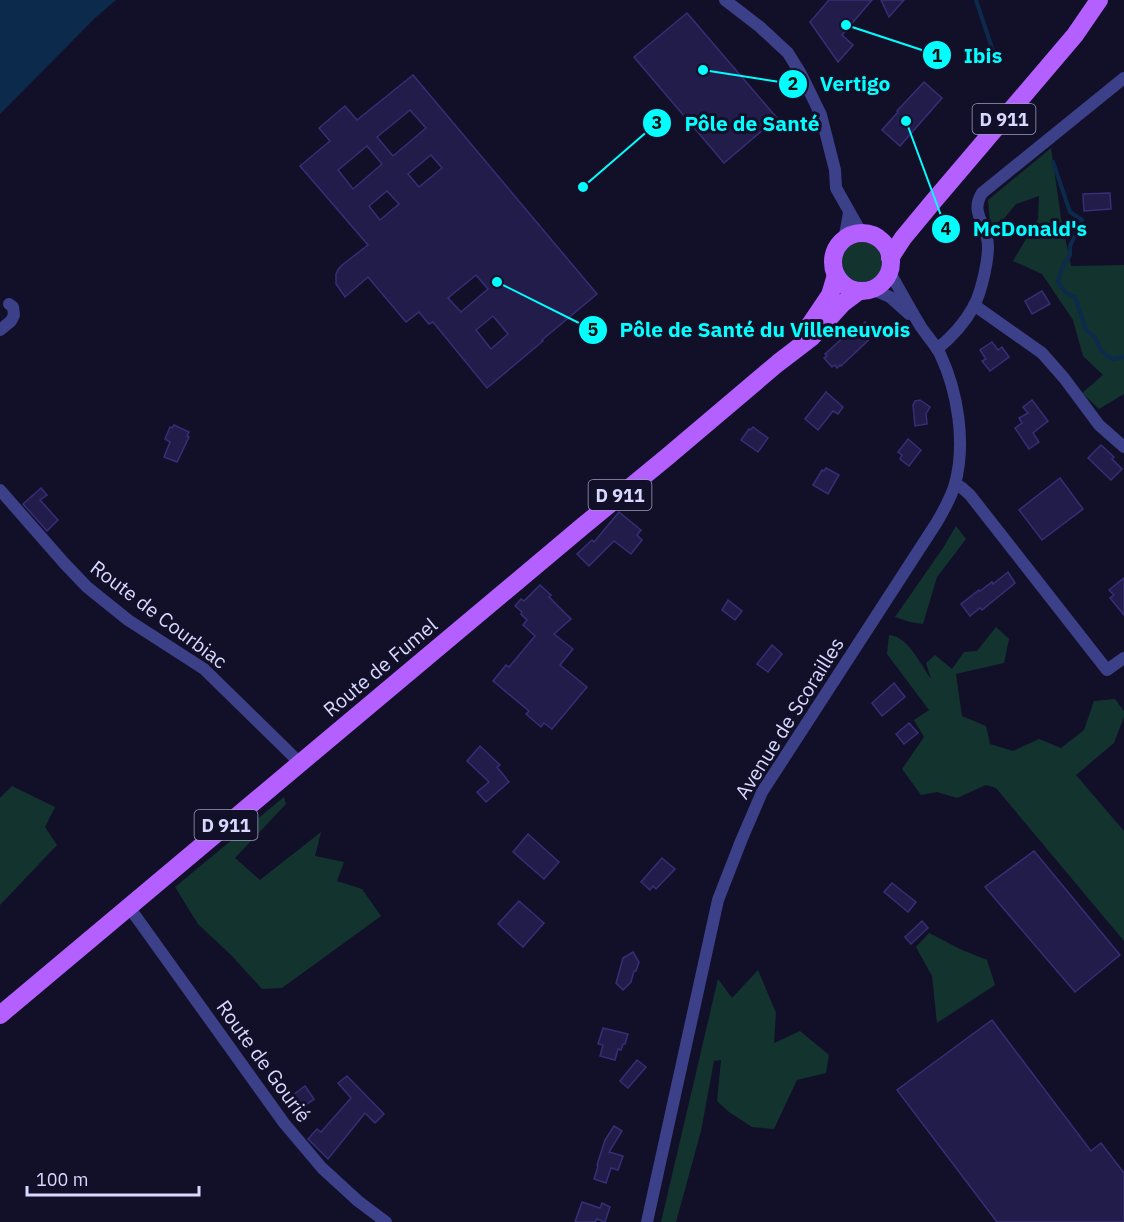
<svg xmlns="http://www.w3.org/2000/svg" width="1124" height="1222" font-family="'IBM Plex Sans',sans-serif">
<rect width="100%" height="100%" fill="#121029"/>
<g fill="#13332f">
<path d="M1051,148L1061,218L1071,266L1124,265V394L1099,409L1082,393L1103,375L1083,356L1073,320L1042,274L1013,261L1038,219L1039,196L1016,204L1002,221L990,225L988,200Z"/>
<circle cx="862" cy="261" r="21"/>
<path d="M956,526L966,539L937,577L923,624L910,622L895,617L943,548Z"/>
<path d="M996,627L1009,639L1004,663L956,674L962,716L986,726L990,744L1013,751L1039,739L1061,748L1084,730L1094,701L1115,699L1124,711V717L1114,743L1076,775L1124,831V941L996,788L986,785L957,798L937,792L921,795L902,769L924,737L914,720L929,710L887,654L889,635C909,637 920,664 931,679L926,663L935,655L952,669L964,652L977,651Z"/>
<path d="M12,786L55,807L45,827L57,845L0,905V798Z"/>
<path d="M284,797L286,804L235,858L260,880L321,832L315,856L344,862L337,881L362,889L381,916L282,988L262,989L231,955L198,924L175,887Z"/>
<path d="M929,933L962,950L987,960L995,985L937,1023L932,976L916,947Z"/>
<path d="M758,970L776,1013L774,1043L800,1031L829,1055L826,1073L797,1080L774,1129L752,1127L729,1112L717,1101L721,1060L714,1061L701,1131L676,1222H661L718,979L732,998Z"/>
</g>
<path fill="#0c2a4c" d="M0,0H116L95,18L0,114Z"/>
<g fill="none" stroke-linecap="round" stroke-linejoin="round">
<g stroke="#0c2a4c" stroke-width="4">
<path d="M976,0L994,54"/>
<path d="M1053,162L1070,212L1082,220L1070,246V255L1062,268L1058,282L1066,293L1075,297L1086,330L1095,337L1100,349L1107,356L1113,359L1124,357"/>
</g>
</g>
<g fill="#211c4a" stroke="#362e76" stroke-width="1.5" fill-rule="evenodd">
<path d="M829,0H872L842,35L853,45L838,62L810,22Z"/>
<path d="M881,0H904L889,17Z"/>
<path d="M687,13L777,118L724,163L634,57Z"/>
<path d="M413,75L597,294L542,340L543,341L487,388L433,322L429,324L419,312L406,322L368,277L345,297L336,284V274L338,270L341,266L368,245L300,166L330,141L319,128L345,106L357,120ZM410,110L426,128L393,156L377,137ZM367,146L382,164L353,189L338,170ZM431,155L442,168L419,187L408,174ZM387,191L399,204L380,220L369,206ZM476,275L488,289L461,312L448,298ZM493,316L508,334L491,349L476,330Z"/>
<path d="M924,82L942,98L900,146L882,130L898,112L897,111Z"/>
<path d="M1110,193L1111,209L1084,211L1083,194Z"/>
<path d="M1042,291L1050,304L1032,314L1025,301Z"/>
<path d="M865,322L875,334L841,366L840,365L837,368L835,365L832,367L824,358L827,356L825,354L856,326L858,329Z"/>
<path d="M992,342L998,350L1002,347L1009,357L990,371L982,361L986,359L980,350Z"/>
<path d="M826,392L843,407L838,414L833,411L818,430L805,419Z"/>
<path d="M920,400L930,407L926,414L927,424L915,426L913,405L915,401Z"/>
<path d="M1032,400L1048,421L1033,433L1039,442L1029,449L1015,428L1022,423L1019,418L1028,413L1023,407Z"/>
<path d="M174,425L189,432L187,436L189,437L177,462L164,457L170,442L165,439L170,427L172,428Z"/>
<path d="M753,427L768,438L758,452L741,440L749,429L750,430Z"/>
<path d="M908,439L921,450L909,466L900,459L902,455L898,452Z"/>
<path d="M1101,445L1114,457L1112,459L1122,469L1111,480L1088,458Z"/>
<path d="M826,468L839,475L828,494L813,485L822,470L824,471Z"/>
<path d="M1060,478L1083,509L1042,540L1019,510Z"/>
<path d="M41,488L47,495L40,500L58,520L47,531L23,504Z"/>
<path d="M619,512L641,530L637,535L642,540L631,554L614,541L589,566L577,554L592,540L594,542Z"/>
<path d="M1008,572L1015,583L982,610L980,608L970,616L961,604L979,590L980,591L992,582L993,584Z"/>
<path d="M1124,578V615L1110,598L1114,595L1109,590Z"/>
<path d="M540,585L551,595L549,597L571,619L554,634L573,649L560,665L587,687L552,729L544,723L541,727L526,714L529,711L493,681L506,665L509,667L535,636L523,625L527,620L521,614L522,612L515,606L521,599L524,601Z"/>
<path d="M728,600L742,611L735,620L722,610Z"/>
<path d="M772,645L782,654L768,672L757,664Z"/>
<path d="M894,683L905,697L882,716L872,703Z"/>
<path d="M909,723L918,733L904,744L896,734Z"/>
<path d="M480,746L500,765L497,767L509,782L486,802L477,792L489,782L467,761Z"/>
<path d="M528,834L559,862L544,879L513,852Z"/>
<path d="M1034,851L1120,955L1075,992L985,887Z"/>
<path d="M662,858L675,869L656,889L653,886L650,890L641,882Z"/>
<path d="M892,883L916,902L908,912L884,892Z"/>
<path d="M519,901L544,923L523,947L498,924Z"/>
<path d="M922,921L928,928L911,944L905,937Z"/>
<path d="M633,952L639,962L636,971H634L631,982L623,990L616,983L623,958Z"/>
<path d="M992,1020L1091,1151L1101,1143L1124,1173V1222H997L897,1090Z"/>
<path d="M603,1028L628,1034L625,1044H623L621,1050L618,1049L615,1060L600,1056L603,1045L598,1044Z"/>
<path d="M637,1060L646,1067L628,1088L620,1081Z"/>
<path d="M347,1076L384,1114L375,1123L365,1113L328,1159L308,1139L317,1129L321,1132L351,1098L338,1083Z"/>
<path d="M305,1086L314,1099L298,1111L289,1098Z"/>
<path d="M614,1126L622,1131L609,1152L623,1156L618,1170L611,1168L606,1183L594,1179L598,1166L597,1165L605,1140Z"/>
<path d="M582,1202L600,1208L602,1203L610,1207L605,1222L597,1219L595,1222H575Z"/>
</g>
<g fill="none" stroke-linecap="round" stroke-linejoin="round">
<g stroke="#3b4088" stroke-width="12">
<path d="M725,0L760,27L788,53L801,74L821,115L835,170L836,188L862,234"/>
<path d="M844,240L849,213"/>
<path d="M872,289L890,297L909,314"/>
<path d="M974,305L1042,353L1064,378L1099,425L1124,447"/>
<path d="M0,330L11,321L14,315L13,307L9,304"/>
<path d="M937,349C951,338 965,322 974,306C981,292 991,254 987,238C983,220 971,211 982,193L1124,78"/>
<path d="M955,484L961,487L970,495L1107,670L1124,658"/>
<path d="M0,490L65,564L87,587L128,620L204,669L300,763"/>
<path d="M129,907L284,1123L322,1168L358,1201L386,1222"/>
<path d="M647,1222L718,900L741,841L762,792L937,522C944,510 951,498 955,484C966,443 958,392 940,354C935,344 927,336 921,327C910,309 900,290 889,271"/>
</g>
<g stroke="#b45fff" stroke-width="18">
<circle cx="862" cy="262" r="29"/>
<path d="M890,258L903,238L932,203L1075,35L1099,0"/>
<path d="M807,329L830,295L836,275"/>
<path d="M0,1015L583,526L667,457L778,363L812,337L843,303L859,291"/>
</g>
</g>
<g text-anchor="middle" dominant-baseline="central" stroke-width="6" stroke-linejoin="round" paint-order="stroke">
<g fill="#121029" stroke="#9d9cbf" stroke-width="1.5">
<rect x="972.5" y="104" width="63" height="30" rx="4.5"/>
<rect x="588.5" y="480" width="63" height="30" rx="4.5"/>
<rect x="194.5" y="810" width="63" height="30" rx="4.5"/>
</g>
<g font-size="18" font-weight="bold" fill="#d9d8ff">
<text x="1004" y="119">D 911</text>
<text x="620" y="495">D 911</text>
<text x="226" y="825">D 911</text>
</g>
<g font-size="20" fill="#d9d8ff" stroke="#121029">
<text transform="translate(159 614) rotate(37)">Route de Courbiac</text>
<text transform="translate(380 667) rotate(-40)">Route de Fumel</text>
<text transform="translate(789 718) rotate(-58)">Avenue de Scorailles</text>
<text transform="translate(264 1061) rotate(54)">Route de Gourié</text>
</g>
</g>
<path fill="none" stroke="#04feff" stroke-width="2" d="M846 25L937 55M703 70L793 84M583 187L657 123M906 121L946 229M497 282L593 330"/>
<g fill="#04feff" stroke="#121029" stroke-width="2">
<circle cx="846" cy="25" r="6"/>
<circle cx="703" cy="70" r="6"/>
<circle cx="583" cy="187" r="6"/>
<circle cx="906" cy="121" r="6"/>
<circle cx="497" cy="282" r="6"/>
<circle cx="937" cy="55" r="15"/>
<circle cx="793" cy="84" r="15"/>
<circle cx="657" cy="123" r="15"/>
<circle cx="946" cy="229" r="15"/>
<circle cx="593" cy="330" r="15"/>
</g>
<g font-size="18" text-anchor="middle" font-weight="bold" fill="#111">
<text x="937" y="62">1</text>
<text x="793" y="90">2</text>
<text x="657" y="129">3</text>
<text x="946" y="235">4</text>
<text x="593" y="336">5</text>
</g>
<g font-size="21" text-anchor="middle" font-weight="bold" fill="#04feff" stroke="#121029" stroke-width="6" stroke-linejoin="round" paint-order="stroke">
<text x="983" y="63">Ibis</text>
<text x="855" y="91">Vertigo</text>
<text x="752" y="131">Pôle de Santé</text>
<text x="1030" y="236">McDonald's</text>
<text x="765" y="337">Pôle de Santé du Villeneuvois</text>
</g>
<path d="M27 1186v9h172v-9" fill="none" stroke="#d9d8ff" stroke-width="3"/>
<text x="36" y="1186" font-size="18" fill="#d9d8ff" stroke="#121029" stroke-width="4.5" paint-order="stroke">100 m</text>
</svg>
